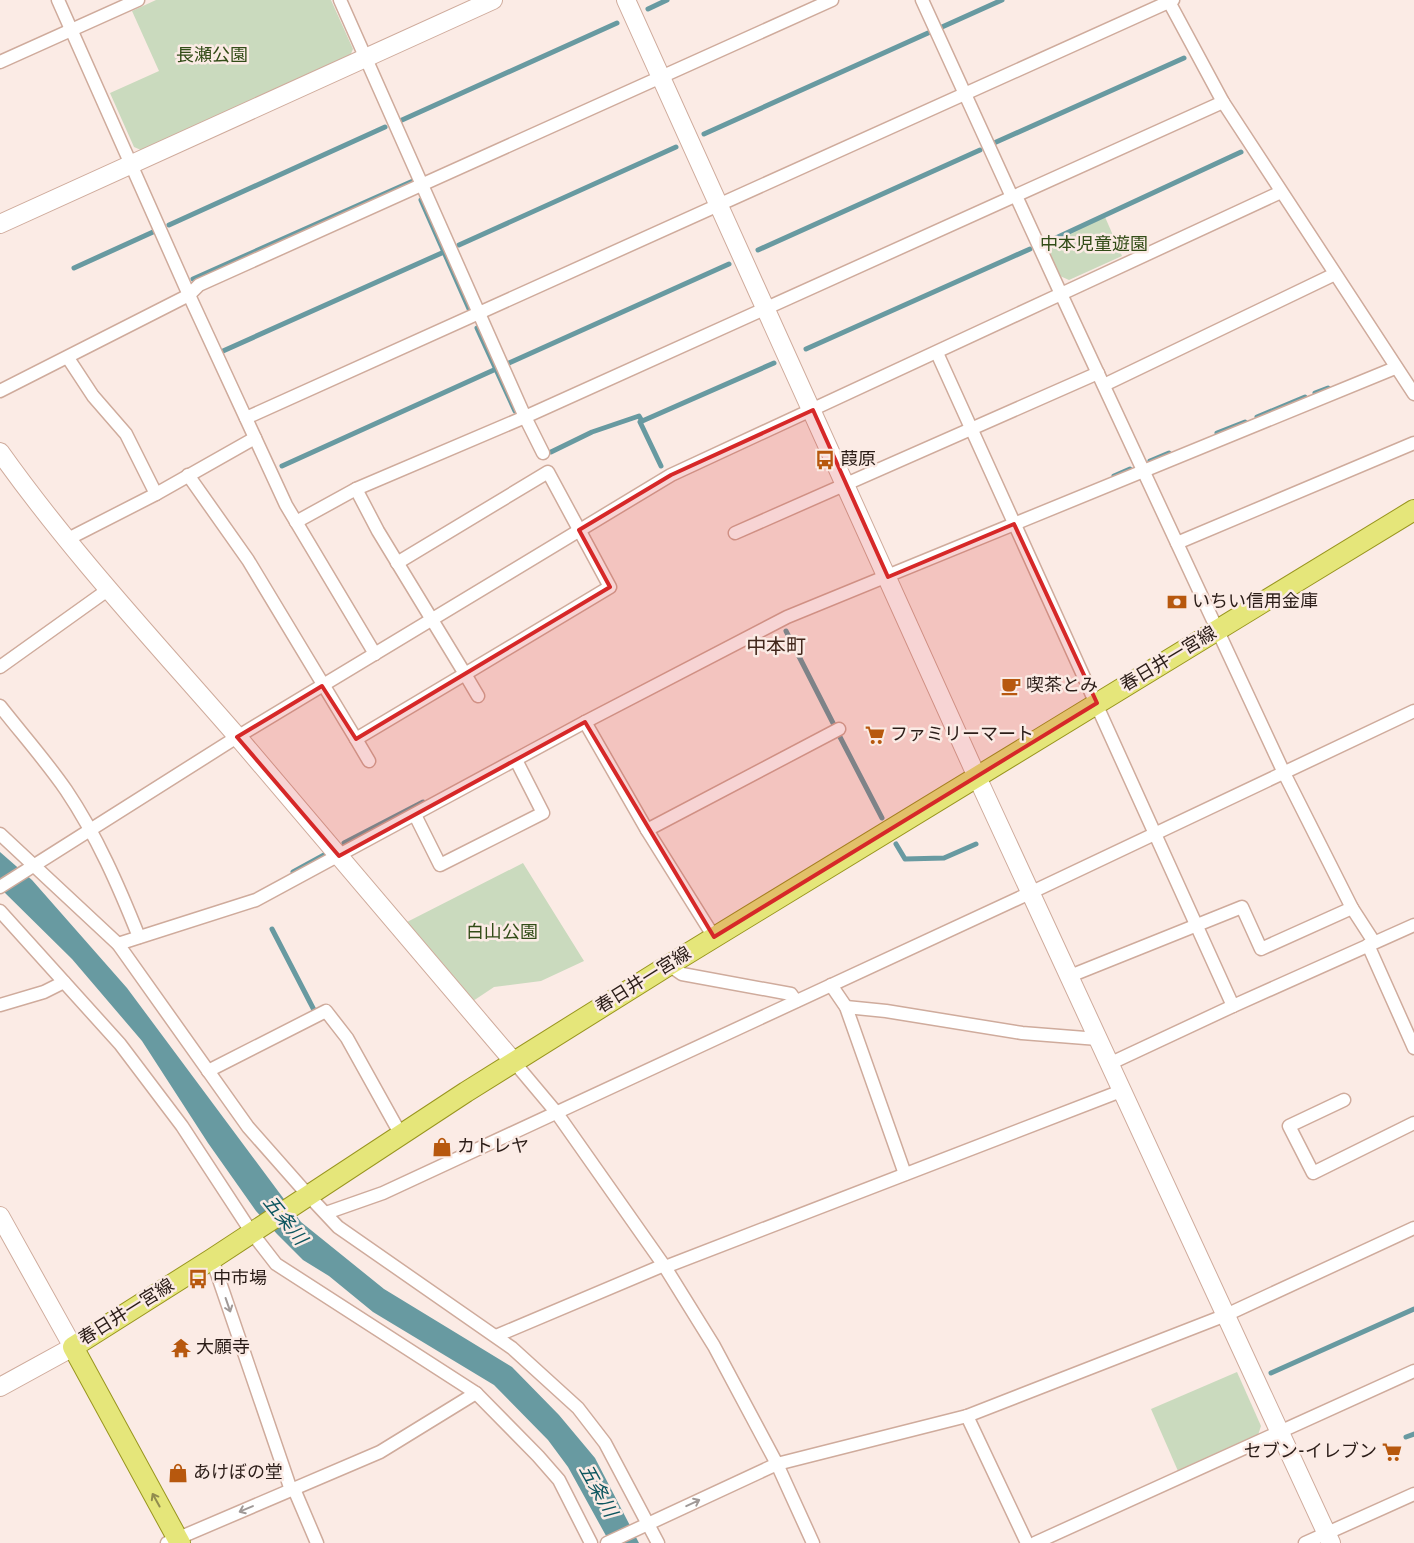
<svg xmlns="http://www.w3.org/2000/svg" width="1414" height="1543" font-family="Overpass,'Noto Sans JP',sans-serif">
<rect width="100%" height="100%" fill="#fbebe5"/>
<g fill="#cadabe">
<path d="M156,0H331L353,49L350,56L141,150L134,147L110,93L159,71L132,11Z"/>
<path d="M1105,217L1122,256L1069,280L1060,276L1045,244Z"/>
<path d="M523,863L584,961L541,981L494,987L473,1001L405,923Z"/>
<path d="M1237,1372L1261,1426L1258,1435L1178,1471L1151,1409Z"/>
</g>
<path fill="#689aa1" d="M0,852L32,880L127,988L301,1222L384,1289L512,1367L559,1415L595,1458L639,1543H610L568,1467L548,1440L494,1385L373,1312L329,1276L303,1260L277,1234L256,1211L208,1143L142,1041L72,959L0,888Z"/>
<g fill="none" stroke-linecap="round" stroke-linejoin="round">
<g stroke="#689aa1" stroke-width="5">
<path d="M648,9L667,0"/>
<path d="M942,27L1002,0"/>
<path d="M402,120L617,23"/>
<path d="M704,134L928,33"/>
<path d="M994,143L1184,58"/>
<path d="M421,200L470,311"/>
<path d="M169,225L385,127"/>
<path d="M1045,243L1241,152"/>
<path d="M459,245L676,147"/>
<path d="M758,250L980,150"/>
<path d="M74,268L153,232"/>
<path d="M193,279L413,181"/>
<path d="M477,328L515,411"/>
<path d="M806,349L1030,249"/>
<path d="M223,351L444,252"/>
<path d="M509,363L729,264"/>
<path d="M1315,393L1328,388"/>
<path d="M1257,417L1305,397"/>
<path d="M1217,433L1245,422"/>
<path d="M551,452L592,432L639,416L642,421"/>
<path d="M1150,461L1169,453"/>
<path d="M282,466L496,369"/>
<path d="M661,466L640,422L774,363"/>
<path d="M1114,476L1130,469"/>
<path d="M786,631L834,725"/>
<path d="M840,737L882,818"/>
<path d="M344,843L423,802"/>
<path d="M896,844L905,859L944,858L976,844"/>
<path d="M293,872L324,855"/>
<path d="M272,929L314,1010"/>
<path d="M1271,1373L1414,1309"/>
<path d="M1406,1437L1414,1434"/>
</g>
<defs>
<g id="street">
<path d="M58,0L189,295L286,505L375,654"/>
<path d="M340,0L525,417L543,453"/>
<path d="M922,0L1012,197"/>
<path d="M1168,0L1223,102L1414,394"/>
<path d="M0,62L138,0"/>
<path d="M1281,192L1061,294L1284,773L1352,908L1374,942"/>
<path d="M937,353L1233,1006"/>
<path d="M68,358L93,396L126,434L156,494"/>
<path d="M1104,385L1335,274"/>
<path d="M0,391L189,295L199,285L832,0"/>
<path d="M246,418L1173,0"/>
<path d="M188,475L248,560L356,739L465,674L378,531L356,489"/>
<path d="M296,522L356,489L525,417L1223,102"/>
<path d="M735,533L1098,373"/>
<path d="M66,540L156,494L255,438"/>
<path d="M1177,543L1414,443"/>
<path d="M397,563L548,472L610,587L465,674L478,696"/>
<path d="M0,667L109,589"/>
<path d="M0,706C22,734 46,761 66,790C97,836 119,887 139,937"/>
<path d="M585,722L647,830L714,937"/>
<path d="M356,739L369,761"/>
<path d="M415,815L440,865L543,813L516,760"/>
<path d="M647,830L839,729"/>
<path d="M0,834L118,944L248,1127L308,1195L338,1227L512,1348L578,1408L605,1443L658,1543"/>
<path d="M0,887L237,737L671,475L1061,294L1016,196"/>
<path d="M0,911L120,1044L182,1126L252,1233L276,1264L476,1393L538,1456L559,1480L591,1543"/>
<path d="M118,944L256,900L585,722L787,617L1395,368"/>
<path d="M1368,945L1414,1048"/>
<path d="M669,965L682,974L791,994L796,1001"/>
<path d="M1070,976L1242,907L1261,949L1352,908"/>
<path d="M831,985L846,1007L905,1174"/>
<path d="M0,1005L44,992L64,982"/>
<path d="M846,1007L886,1011L1022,1033L1098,1039"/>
<path d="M514,1062L556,1112L665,1267L714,1346L777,1464L813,1543"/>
<path d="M1109,1064L1233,1006L1414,925"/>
<path d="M208,1071L326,1011L347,1038L401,1135"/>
<path d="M1344,1100L1289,1126L1313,1173L1414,1123"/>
<path d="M326,1213L383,1193L1032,892L1414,711"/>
<path d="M212,1259L291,1490"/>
<path d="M665,1267L1121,1091"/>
<path d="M496,1336L664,1265"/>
<path d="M967,1416L1027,1543"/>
<path d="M294,1489L317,1543"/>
<path d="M167,1543L380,1452L476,1393"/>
<path d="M607,1543L777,1464L967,1416L1226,1315L1414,1228"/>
<path d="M1035,1543L1414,1371"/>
<path d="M1305,1543L1414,1494"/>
</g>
<g id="secondary">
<path d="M626,0L977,777L1331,1543"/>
<path d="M0,224L493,0"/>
<path d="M0,452C71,552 155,642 236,735C329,843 421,953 514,1062"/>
<path d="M0,1216L73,1347L0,1387"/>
</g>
<path id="primary" d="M180,1543L73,1347L212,1259L466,1092L669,965L1414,510"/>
</defs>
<use href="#street" stroke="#cfab9c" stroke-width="15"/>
<use href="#secondary" stroke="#cfab9c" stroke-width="20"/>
<use href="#primary" stroke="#99951e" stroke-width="22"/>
<use href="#street" stroke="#fff" stroke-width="12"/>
<use href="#secondary" stroke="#fff" stroke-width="18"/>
<use href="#primary" stroke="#e5e67a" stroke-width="20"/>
</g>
<defs><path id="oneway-shaft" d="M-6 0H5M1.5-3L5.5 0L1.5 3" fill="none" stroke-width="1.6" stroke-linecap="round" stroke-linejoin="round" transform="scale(1.25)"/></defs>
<g stroke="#a09997">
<use href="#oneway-shaft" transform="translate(228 1305) rotate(71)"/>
<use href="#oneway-shaft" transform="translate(693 1503) rotate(-25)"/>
<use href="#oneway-shaft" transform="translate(246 1509) rotate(157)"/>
</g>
<use stroke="#918c4e" href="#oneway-shaft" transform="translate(156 1500) rotate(-119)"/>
<path fill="#d62828" fill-opacity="0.2" stroke="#d62828" stroke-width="4" stroke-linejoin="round" d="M813,410L888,577L1014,524L1097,703L714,937L585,722L339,856L237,737L322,686L356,739L610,587L579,530L671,475Z"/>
<defs>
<symbol id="bus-bare" viewBox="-9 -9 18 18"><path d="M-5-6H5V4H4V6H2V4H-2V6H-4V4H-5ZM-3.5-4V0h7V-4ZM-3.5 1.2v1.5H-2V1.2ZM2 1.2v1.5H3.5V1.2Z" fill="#b7580e" stroke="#fbebe5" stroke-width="2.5" paint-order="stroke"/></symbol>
<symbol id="bank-bare" viewBox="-9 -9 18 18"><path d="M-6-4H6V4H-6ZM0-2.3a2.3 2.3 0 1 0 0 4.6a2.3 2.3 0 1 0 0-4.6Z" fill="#b7580e" stroke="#fbebe5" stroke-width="2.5" paint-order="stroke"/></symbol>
<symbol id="cafe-bare" viewBox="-9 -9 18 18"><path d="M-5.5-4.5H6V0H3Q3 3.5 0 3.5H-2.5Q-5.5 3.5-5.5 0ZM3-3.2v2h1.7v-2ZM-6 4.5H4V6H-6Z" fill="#b7580e" stroke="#fbebe5" stroke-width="2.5" paint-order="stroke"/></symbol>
<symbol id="supermarket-bare" viewBox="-9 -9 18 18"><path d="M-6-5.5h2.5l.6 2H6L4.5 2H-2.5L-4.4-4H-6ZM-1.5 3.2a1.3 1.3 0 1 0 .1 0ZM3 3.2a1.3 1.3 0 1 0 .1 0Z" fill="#b7580e" stroke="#fbebe5" stroke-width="2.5" paint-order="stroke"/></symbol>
<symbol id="shop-bare" viewBox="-9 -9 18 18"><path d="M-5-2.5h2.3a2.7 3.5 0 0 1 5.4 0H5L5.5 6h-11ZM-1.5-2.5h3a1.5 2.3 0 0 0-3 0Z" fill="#b7580e" stroke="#fbebe5" stroke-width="2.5" paint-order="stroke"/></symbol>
<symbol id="temple-bare" viewBox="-9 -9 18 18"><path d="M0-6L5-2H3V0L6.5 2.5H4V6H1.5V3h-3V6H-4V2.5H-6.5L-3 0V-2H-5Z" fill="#b7580e" stroke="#fbebe5" stroke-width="2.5" paint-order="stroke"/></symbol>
</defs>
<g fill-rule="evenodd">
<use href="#bus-bare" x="811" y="446" width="28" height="28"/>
<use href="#bank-bare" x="1163" y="588" width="28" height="28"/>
<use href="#cafe-bare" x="997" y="672" width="28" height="28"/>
<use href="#supermarket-bare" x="861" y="721" width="28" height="28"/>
<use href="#shop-bare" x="428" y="1133" width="28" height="28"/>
<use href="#bus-bare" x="184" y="1265" width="28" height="28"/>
<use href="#temple-bare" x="167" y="1334" width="28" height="28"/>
<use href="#supermarket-bare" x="1378" y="1438" width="28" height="28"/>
<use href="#shop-bare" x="164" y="1459" width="28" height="28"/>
</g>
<g text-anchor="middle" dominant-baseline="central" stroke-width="5" stroke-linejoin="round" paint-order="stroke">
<g font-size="18" fill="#324c17" stroke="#fbebe5">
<text x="212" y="56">長瀬公園</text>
<text x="1094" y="245">中本児童遊園</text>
<text x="502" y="933">白山公園</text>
</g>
<g font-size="18" fill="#2b1d18" stroke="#fbebe5" text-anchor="start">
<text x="840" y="460">葭原</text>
<text x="1192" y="602">いちい信用金庫</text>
<text x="1026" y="686">喫茶とみ</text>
<text x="890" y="735">ファミリーマート</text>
<text x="457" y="1147">カトレヤ</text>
<text x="213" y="1279">中市場</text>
<text x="196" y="1348">大願寺</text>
<text x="1377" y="1452" text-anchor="end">セブン-イレブン</text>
<text x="193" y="1473">あけぼの堂</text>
</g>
<g font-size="18" fill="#2b1d18" stroke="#fbebe5">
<text transform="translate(1169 660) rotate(-31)">春日井一宮線</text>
<text transform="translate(644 981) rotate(-32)">春日井一宮線</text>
<text transform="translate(127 1313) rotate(-32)">春日井一宮線</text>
</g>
<g font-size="19" font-style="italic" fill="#0d565f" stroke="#fbebe5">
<text transform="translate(284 1221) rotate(51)">五条川</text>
<text transform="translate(597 1491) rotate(61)">五条川</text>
</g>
<g font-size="20" fill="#42271b" stroke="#fbebe5">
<text x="776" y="648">中本町</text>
</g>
</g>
</svg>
